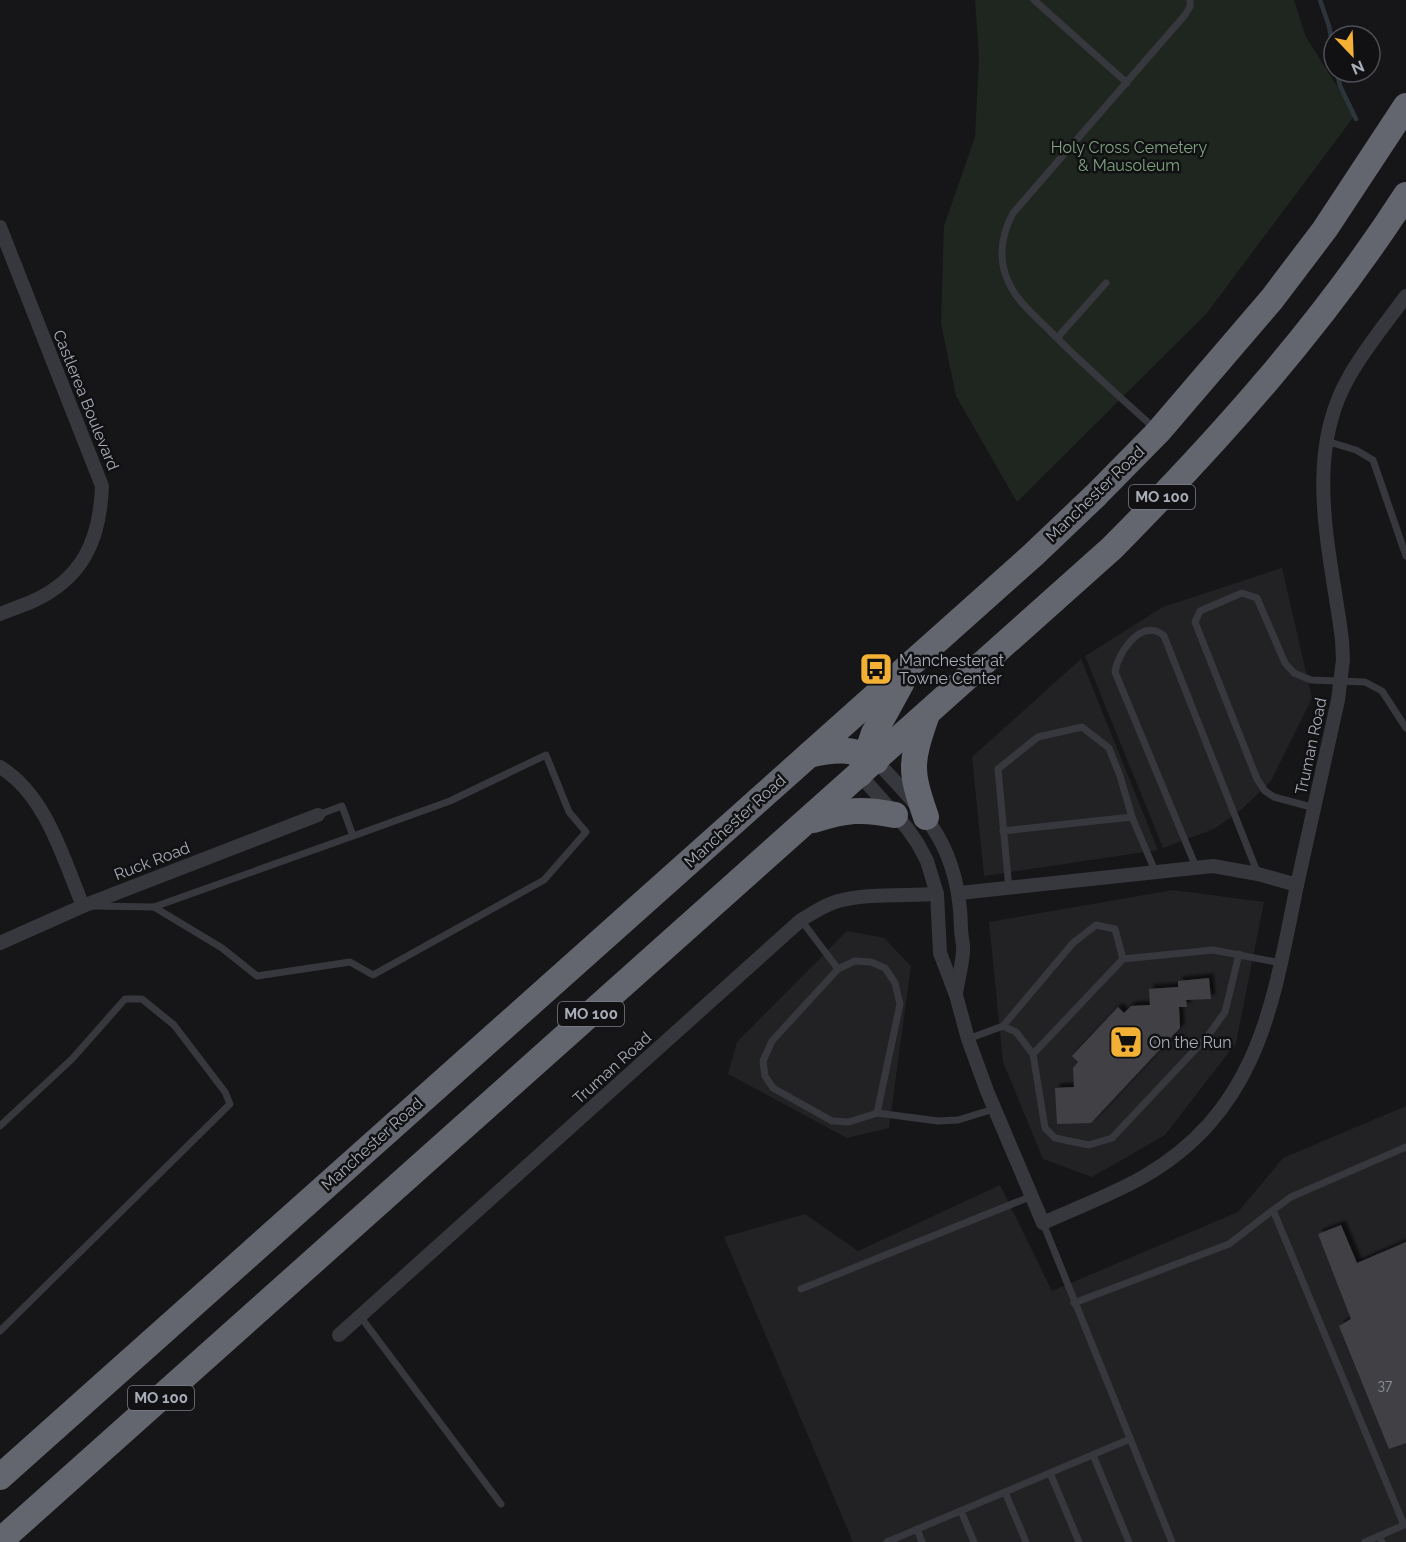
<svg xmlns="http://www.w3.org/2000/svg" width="1406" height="1542" font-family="Raleway,sans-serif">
<defs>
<filter id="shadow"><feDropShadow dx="4.5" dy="-4.5" stdDeviation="1.5" flood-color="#0009"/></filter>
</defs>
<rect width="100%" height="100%" fill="#161618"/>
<g fill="#222225">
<path d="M1282,568L1312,698L1271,781L1242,809L1214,829L1163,848L1085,656L1163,607Z"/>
<path d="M1081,659L1158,850L984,876L972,757Z"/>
<path d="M1173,890L1264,902L1236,1043L1165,1135L1092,1177L1043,1159L1003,1062L989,922Z"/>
<path d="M847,931L884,938L911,966L889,1128L847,1138L728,1074L737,1042Z"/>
<path d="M1406,1106V1542H853L724,1237L805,1214L858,1251L1000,1185L1052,1291L1238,1212L1283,1158Z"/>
</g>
<path fill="#1e261f" d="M975,0H1294L1306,37L1355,115L1207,313L1017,502L956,396L941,323L944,226L975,137L979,56Z"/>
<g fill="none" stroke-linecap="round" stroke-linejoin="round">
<g stroke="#2c353c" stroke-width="4.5">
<path d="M1320,0L1329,26L1334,53"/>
<path d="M1337,72L1340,86L1356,119"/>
</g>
</g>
<g fill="#404145" filter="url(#shadow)">
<path d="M1209,978L1211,999L1186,1000L1187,1007H1179L1180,1028L1091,1123L1057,1124L1055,1088L1074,1087L1073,1068L1078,1062L1072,1056L1118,1007L1124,1013L1131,1006L1150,1005L1149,989L1178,987V981Z"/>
<path d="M1341,1225L1357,1263L1406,1242V1443L1389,1449L1339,1326L1351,1319L1318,1234Z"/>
</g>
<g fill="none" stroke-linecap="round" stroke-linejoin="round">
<g stroke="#37383d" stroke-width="7">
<path d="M1034,0L1127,83"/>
<path d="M1057,338L1106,283"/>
<path d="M1154,428C1118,395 1081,363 1047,328C1033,314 1017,301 1009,283C997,259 1001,236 1013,213L1185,15L1190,7V0"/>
<path d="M1326,441L1356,450L1373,460L1406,556"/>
<path d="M1315,808L1274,797L1265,791L1257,779L1195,622L1200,611L1242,593L1257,598L1285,663L1294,673L1311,680L1365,682L1382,691L1406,728"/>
<path d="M318,815L342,806L353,836L154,907L222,948L257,976L350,962L373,975L544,880L586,832L569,812L546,755L450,801L353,836"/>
<path d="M1003,831L1132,817"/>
<path d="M1196,867L1115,672C1117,656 1136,625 1156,631C1159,632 1162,634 1164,636L1258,874"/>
<path d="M1009,889L998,769L1038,737L1082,727L1109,748L1120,776L1132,817L1155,871"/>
<path d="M93,906L154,907"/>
<path d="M801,920L838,969"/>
<path d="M1003,1026L1073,943L1096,925L1115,929L1123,959"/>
<path d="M968,1039L1003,1026L1016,1032L1033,1054L1045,1128L1055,1138L1089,1145L1112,1138L1207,1037L1225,1012L1239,954"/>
<path d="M1033,1054L1123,959L1213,950L1281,963"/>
<path d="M877,1113L900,1004L895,983L885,968L871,962L855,961L838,969L772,1041L763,1061L765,1076L773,1088L832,1121L849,1122L877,1113L938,1121L958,1120L994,1109"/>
<path d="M0,1126L72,1059L125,999H142L174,1025L225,1092L230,1104L0,1331"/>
<path d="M1043,1223L1172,1542"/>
<path d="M801,1289L1032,1196"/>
<path d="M1074,1303L1229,1244L1273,1210"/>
<path d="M360,1316L501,1504"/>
<path d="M1093,1455L1129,1542"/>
<path d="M1050,1473L1079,1542"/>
<path d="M1005,1492L1026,1542"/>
<path d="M961,1511L974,1542"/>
<path d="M917,1529L922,1542"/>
<path d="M887,1542L1130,1439"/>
<path d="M1365,1542L1379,1536"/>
<path d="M1382,1542L1379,1536L1404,1525L1273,1210L1291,1197L1406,1147"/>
</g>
<g stroke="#37383d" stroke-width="14">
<path d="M0,227L102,486C100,540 83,579 31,602C21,606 10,610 0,614"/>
<path d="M876,761C928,816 960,849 961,929C961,936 964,944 963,952C962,966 958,980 956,993"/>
<path d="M0,767C46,795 63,858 83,906"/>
<path d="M860,775L907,828L918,844L927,861L937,894L940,953L956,995L968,1039L987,1091L1043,1223C1076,1208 1111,1195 1143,1177C1259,1110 1273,1004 1297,885"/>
<path d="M960,893L1213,866L1258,874L1297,885L1338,700L1343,660L1342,640C1331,552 1302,456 1350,375C1366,347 1387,322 1406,296"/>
<path d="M0,943L83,906L318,815"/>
<path d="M339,1335L801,920C813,913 824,905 838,901C869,893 905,896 937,894"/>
</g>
<g stroke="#63666e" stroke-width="26">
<path d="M809,755C833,749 854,747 876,761"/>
<path d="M860,774L874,733L902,682"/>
<path d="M926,817C910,771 910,763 926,717"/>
<path d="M814,820C845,810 862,808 895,815"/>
<path d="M0,1477L856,713L1033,555L1096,495L1158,432L1272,299L1325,229L1406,106"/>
<path d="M0,1541L1112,548C1220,439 1323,324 1406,195"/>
</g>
</g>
<defs>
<symbol id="bus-square" viewBox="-11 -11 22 22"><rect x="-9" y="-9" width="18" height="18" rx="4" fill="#f2b134" stroke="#111113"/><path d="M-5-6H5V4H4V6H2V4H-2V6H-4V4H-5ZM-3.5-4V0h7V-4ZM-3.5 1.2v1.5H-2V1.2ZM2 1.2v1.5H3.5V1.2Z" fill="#111"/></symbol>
<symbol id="supermarket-square" viewBox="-11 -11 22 22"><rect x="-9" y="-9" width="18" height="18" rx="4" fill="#f2b134" stroke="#111113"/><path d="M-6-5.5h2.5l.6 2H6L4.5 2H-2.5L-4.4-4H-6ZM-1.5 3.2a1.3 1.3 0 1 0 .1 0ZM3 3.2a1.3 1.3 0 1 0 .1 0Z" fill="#111"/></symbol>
</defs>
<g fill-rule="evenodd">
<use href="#bus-square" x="857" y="650" width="38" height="38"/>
<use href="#supermarket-square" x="1107" y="1023" width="38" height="38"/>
</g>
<g text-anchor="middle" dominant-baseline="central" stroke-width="5" stroke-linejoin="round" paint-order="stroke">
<g font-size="14" fill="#8e929b">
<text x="1385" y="1385">37</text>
</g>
<g fill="#111113" stroke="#7b7e86" stroke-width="1.5">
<rect x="1129" y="485" width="66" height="24" rx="4.5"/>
<rect x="558" y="1002" width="66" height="24" rx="4.5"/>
<rect x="128" y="1386" width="66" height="24" rx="4.5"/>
</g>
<g font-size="15" font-weight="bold" fill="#a8adb8">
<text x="1162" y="497">MO 100</text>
<text x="591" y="1014">MO 100</text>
<text x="161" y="1398">MO 100</text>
</g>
<g font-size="16" fill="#7fa381" stroke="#111113">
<text x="1129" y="147">Holy Cross Cemetery<tspan x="1129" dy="18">&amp; Mausoleum</tspan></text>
</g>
<g font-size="16" fill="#a8adb8" stroke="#111113">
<text transform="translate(86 400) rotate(68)">Castlerea Boulevard</text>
<text transform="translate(1095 494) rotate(-44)">Manchester Road</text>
<text transform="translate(1311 746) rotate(-78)">Truman Road</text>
<text transform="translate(735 821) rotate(-42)">Manchester Road</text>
<text transform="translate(152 861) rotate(-21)">Ruck Road</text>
<text transform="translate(612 1068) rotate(-42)">Truman Road</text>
<text transform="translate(372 1144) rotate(-42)">Manchester Road</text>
</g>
<g font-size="16" fill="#a8adb8" stroke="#111113" text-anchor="start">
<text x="899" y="660">Manchester at<tspan x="899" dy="18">Towne Center</tspan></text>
<text x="1149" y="1042">On the Run</text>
</g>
</g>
<g transform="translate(1352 54) rotate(157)"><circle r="28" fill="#111113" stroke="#4d4f55" stroke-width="1.5"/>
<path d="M0-4.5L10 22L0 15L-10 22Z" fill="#f2b134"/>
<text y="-9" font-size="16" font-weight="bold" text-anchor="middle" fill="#a8adb8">N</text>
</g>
</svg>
